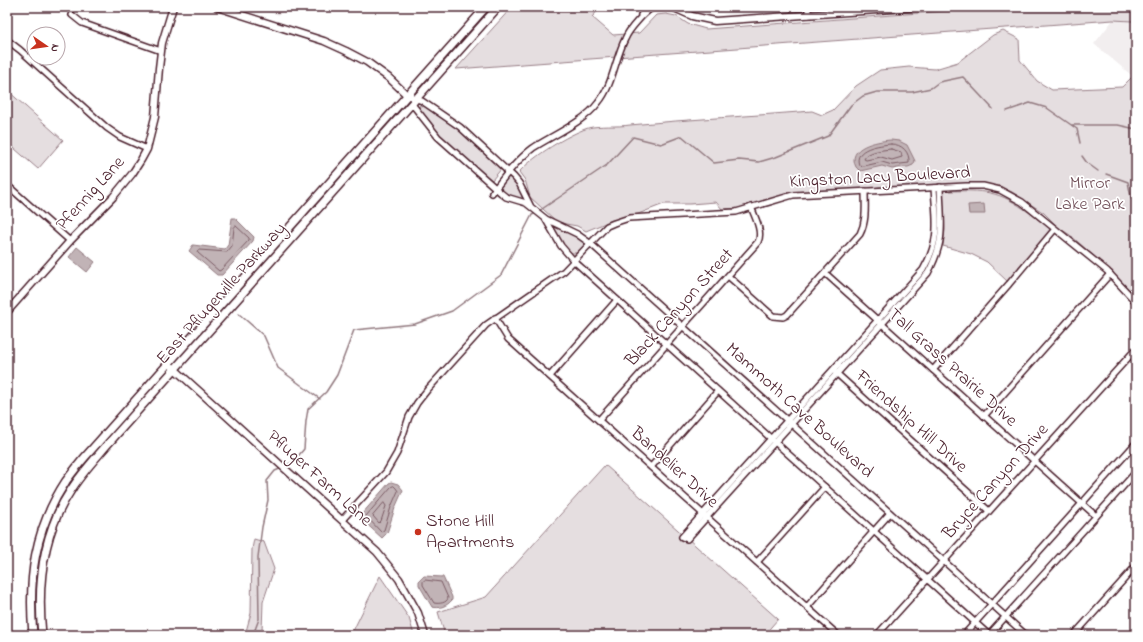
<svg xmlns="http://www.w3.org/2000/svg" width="1143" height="642" font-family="'Indie Flower',sans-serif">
<rect width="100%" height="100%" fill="#fff"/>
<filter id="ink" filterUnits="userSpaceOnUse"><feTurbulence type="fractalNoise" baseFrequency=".025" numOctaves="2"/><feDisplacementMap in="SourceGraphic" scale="8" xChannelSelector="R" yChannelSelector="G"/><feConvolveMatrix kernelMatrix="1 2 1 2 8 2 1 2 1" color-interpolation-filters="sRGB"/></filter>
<g filter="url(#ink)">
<g fill="#f2eeef">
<path d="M249,7H286L279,15Z"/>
<path d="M1113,20L1132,21L1136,24V79L1094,44Z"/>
</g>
<g fill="#e5dee0" stroke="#987e86">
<path d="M512,7H601L592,17L613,35L639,33L656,15L666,14L676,16L688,24L706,29L999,7H1136V20L1133,21L1136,22V24L1132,21L1113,20L456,69Z"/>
<path d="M1003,31L1019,39L1020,60L1037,81L1052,90L1122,87L1136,73V296L1112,272L1070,235L1059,228L1044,213L1012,192L995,185L977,183L925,186L879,187L868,189L792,192L743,208L722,209L716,202L690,204H664L638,214L610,221L586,231L577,226L566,224L556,221L530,197L525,180L519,172C534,156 567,135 588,128C598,125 618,127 630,125C691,119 752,116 812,111L822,115L833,110L856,86L880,70L909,67L935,69L958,62L993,35Z"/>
<path d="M7,90L63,140L38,169L7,142Z"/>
<path d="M420,105H423L456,127L502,168L492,180L484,174L479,171L442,138L418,109Z"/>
<path d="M509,177L517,183L523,199L508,196L499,189L501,185Z"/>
<path d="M945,190H950V191C990,190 1002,192 1035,217C1040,222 1048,225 1051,229L1008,282L987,262L971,254L943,246L945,230L943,192Z"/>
<path d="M555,227L580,238L584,243V246L578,253H572L563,245L554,228Z"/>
<path d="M605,465L778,619L764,635H445L438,612L486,597Z"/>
<path d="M254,539L264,542L274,569L263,602L262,631L264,635H245L251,613L252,549Z"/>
<path d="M380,576L409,618L414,635H351Z"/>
</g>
<g fill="#c1b3b6" stroke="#91787e">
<path d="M891,140L899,141L907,145L915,161L913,165L908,167H902L892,169L882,166L860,171L856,167C846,147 876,141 891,140Z"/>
<path d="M984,204L985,214H969L968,205Z"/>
<path d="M232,218H235L254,237L253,241L222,275H217L189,251L193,245L225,249L228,245Z"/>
<path d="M77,247L95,262L87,272L69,257Z"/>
<path d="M391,482L398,484L403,490L395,508L387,533L382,538L361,519V515L389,483Z"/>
<path d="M424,576L443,577L452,597V600C447,606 440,609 432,607L419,585V581Z"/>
</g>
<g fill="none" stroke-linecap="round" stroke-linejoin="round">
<g stroke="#7a5a63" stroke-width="1">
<path d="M891,144C902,144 910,152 909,163L892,165L882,162L864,166L859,165C853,148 879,145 891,144Z"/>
<path d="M891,149L901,152L902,157L892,160L881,157L866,160L864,159C867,151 883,150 891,149Z"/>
<path d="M236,226L249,238V240L221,270L219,271L198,253L197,251L199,250L227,252L232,246L234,228Z"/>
<path d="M394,486L396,488L398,491L391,507L384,530L381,532L366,516L391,487Z"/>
<path d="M384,503L386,506L381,521L379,523L373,516Z"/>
<path d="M425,580L441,582L448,598C447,603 439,604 434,603L423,585V582Z"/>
</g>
<g stroke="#91787e" stroke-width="1.5">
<path d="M1007,111L1030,103L1047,108L1077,129L1080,143"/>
<path d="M1072,125H1118L1136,129"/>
<path d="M1082,156L1087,163L1098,171"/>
<path d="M1106,174L1128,182L1131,197L1136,204"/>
<path d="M539,211L607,165L633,137L661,144L682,136L714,163L739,160L759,162L776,157L828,136L851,105L863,96L877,92H912L931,88L939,82L963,77L993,109"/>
<path d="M239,314L264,336L278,368L320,399"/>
<path d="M285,466L293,462L304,449L306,421L308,409L326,392L337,375L354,330L415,324L452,311L501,275L532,215L536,213"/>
<path d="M253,635L259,619L258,557L262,527L268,500L267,481L275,471L282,468"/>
</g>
<defs>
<g id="minor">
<path d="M808,7V15"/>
<path d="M72,15L82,23L161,51"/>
<path d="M641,15L647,7"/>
<path d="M7,40L20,50L107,128L120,137L147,149"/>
<path d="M417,99L422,101L460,127L514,177L519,183L530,205"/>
<path d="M412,104L438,137L501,193L506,197L526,203L546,219L577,234L591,244L1026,635"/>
<path d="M7,185L70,241"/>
<path d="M934,188C936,221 941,239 923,270L682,537L687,539L928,273C946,239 941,224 940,187"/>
<path d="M492,193C504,177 517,160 533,148C553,135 584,122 598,103C613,85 615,59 625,39C629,29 644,13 653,7"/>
<path d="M7,196L12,190"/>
<path d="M546,220L561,246L574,261L989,635"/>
<path d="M825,273L1096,516"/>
<path d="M728,276L773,316L783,317L787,315L860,234C867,220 865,206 865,191"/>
<path d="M495,318L508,339L838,635"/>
<path d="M933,370L1009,284L1055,229"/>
<path d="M835,372L989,511"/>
<path d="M550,376L617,300"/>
<path d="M984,416L1110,274"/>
<path d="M599,420L758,242C763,232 755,217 751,207"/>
<path d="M651,467L718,391"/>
<path d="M342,520L386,472L397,453L409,417L417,403L428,389L486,325L564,271L607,226L614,223L629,218L736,212L793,195L966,186H983L1000,190L1022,202L1107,271L1136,302"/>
<path d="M757,562L825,487"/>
<path d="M807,607L890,513"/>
<path d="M877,635L1136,349"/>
<path d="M964,635L1136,443"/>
<path d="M989,635L1136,472"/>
<path d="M1074,635L1136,566"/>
</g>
<g id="tertiary">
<path d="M217,7L324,41L346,51L367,62L389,78L407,95L417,99"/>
<path d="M672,7L692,16L715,21L921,7"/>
<path d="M7,312L70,241L113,197L132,174L141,160L147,149L155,117L159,68L162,43L173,7"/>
<path d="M168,363L377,552L399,579L418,613L425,635"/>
</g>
<g id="secondary">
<path d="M33,635C28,578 34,530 66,481C72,473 78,465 85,457L486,7"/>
<path d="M42,635C37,585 43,532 71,490C81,474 94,460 106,446L498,7"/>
</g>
</defs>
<use href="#minor" stroke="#4a1f2b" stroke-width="8"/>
<use href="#tertiary" stroke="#4a1f2b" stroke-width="9"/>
<use href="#secondary" stroke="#4a1f2b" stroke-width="10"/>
<use href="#minor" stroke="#fff" stroke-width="5"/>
<use href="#tertiary" stroke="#fff" stroke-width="6"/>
<use href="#secondary" stroke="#fff" stroke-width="7"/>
</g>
</g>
<circle fill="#c8321e" stroke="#fff" stroke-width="1.5" cx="418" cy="532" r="4"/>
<g text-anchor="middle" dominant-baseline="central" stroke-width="3.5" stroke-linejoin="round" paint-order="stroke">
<g font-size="18" fill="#4a1f2b" stroke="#fff">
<text transform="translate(880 178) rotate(-3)">Kingston Lacy Boulevard</text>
<text transform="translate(91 194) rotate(-48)">Pfennig Lane</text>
<text transform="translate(222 294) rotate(-48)">East Pflugerville Parkway</text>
<text transform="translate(680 308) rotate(-48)">Black Canyon Street</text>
<text transform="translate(952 368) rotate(42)">Tall Grass Prairie Drive</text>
<text transform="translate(799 411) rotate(42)">Mammoth Cave Boulevard</text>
<text transform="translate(911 422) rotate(42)">Friendship Hill Drive</text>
<text transform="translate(674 468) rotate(42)">Bandelier Drive</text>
<text transform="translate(319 479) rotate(42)">Pfluger Farm Lane</text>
<text transform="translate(996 482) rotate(-48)">Bryce Canyon Drive</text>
</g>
<g font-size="18" fill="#714f58" stroke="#fff">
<text x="1090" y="184">Mirror<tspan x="1090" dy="21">Lake Park</tspan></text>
</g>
<g font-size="18" fill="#4a1f2b" stroke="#fff" text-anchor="start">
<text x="426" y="522">Stone Hill<tspan x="426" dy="21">Apartments</tspan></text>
</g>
</g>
<rect width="1143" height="642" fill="none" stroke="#fff" stroke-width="24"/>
<rect x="12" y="12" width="1119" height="618" fill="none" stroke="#4a1f2b" stroke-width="1.5" filter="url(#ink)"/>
<g transform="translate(46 46) rotate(103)"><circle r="19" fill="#ffffff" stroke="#b7a5aa"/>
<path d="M0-3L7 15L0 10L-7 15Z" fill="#c8321e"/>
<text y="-6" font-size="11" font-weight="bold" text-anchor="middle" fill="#4a1f2b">N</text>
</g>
</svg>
